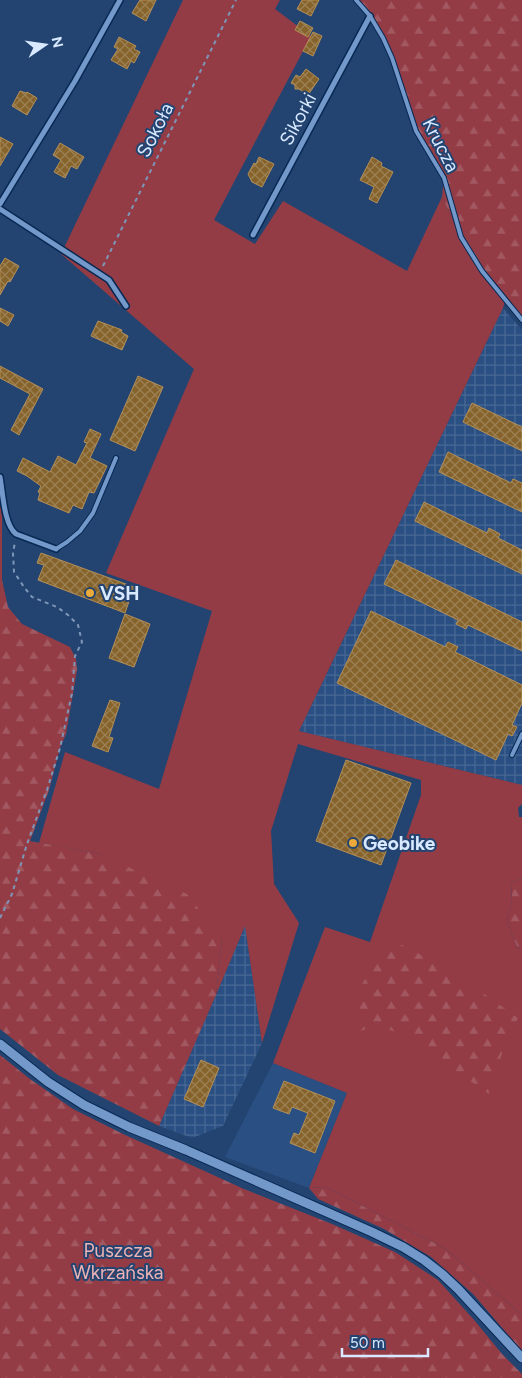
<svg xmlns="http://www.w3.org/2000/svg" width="522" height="1378" font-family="Figtree,sans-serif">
<defs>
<pattern id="industrial-grid" width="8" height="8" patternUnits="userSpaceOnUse" patternTransform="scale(1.25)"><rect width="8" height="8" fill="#2a4f82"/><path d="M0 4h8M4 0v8" fill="none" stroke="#486895"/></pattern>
<pattern id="forest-firs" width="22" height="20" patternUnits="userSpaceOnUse" patternTransform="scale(1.25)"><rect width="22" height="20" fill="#943c45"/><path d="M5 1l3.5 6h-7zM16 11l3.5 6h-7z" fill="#a25861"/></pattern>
<pattern id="building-cross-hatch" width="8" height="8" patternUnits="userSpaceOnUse" patternTransform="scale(1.25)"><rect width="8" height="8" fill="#86632b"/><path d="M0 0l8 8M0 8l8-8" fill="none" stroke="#9c8155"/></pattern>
</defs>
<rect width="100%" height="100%" fill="#234471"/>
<path fill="#2a4f82" d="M273,1063L347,1093L309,1188L225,1157Z"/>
<g fill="url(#industrial-grid)">
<path d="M503,308L522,330V785L299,731Z"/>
<path d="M245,925L262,1043L223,1126L192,1138L159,1126L216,995Z"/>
</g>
<path fill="#943c45" d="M183,0H280L275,9L311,36L214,220L255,244L283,201L407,271L442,197L459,233L505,301L503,308L299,731L522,785V804L518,808L519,817H522V878L511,883L512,901L507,921L518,949L522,948V1315L446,1249L326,1187L309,1188L347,1093L273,1063L325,927L370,942L421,795V780L298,744L271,831L274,884L299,923L262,1043L245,926L216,995L222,939L100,854L39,843L65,752L159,789L212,611L106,573L194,369L61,254Z"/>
<g fill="url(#forest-firs)">
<path d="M356,0H522V316L505,301L482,271L459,233L442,197L444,178L416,131L383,38Z"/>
<path d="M0,502L2,517V580L8,607L22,624L70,647L76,659L77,670L66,734L60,748L49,790L30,841L100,854L187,894L222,939L216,995L159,1126L58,1075L0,1029Z"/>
<path d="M522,878V948L518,949L507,921L512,901L511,883Z"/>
<path d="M390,939L449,969L518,1018L507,1038L489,1094L460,1074L423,1041L390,1030L380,1024L358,1032L359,989Z"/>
<path d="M0,1055L30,1079L73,1109L123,1134L244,1189L332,1224L395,1252L438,1280L475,1321L502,1354L522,1374V1378H0Z"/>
<path d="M326,1187L446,1249L522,1315V1351L473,1294L431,1257L384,1229L318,1199L309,1188Z"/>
</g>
<g fill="url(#building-cross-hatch)" stroke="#b48f57">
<path d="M140,0H156L146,21L132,13Z"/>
<path d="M302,0H319L311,16L297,9Z"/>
<path d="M300,21L313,28L308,37L295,30Z"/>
<path d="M313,32L322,36L313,56L303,51Z"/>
<path d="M119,37L136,46L134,49L140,52L134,63L131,61L127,69L111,60L118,49L114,47Z"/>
<path d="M306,69L319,79L308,95L299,89H295V85L291,83L296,75L300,77Z"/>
<path d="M20,91L26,93L27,92L37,98L27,115L12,106Z"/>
<path d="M0,137L13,144L0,166Z"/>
<path d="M60,143L84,157L77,169L71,166L65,178L54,172L61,160L53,155Z"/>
<path d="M259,157L274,164L262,187L252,182L248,174L254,163L256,164Z"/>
<path d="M372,157L382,163L381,166L393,172L377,203L369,199L374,187L360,180Z"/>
<path d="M5,258L19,266L10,282L8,281L0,295V266Z"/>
<path d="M0,308L14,315L8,326L0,321Z"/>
<path d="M98,321L122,330L121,332L128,336L122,350L91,336Z"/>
<path d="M0,366L43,389L19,435L11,430L30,394L0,378Z"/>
<path d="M138,376L163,387L135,451L110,440Z"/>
<path d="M472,403L522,427V451L463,422Z"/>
<path d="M90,429L101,434L90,458L107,466L94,493L89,492L82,509L73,505L69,513L38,500L40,493L38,492L41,486L27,476L17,471L23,458L50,472L58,456L76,465L87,443L84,442Z"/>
<path d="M448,452L511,483L513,479L522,483V512L439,472Z"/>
<path d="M424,502L487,533L489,528L500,534L498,538L522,550V574L415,521Z"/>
<path d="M41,553L134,587L125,613L38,580L44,565L37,563Z"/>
<path d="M396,560L522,622V651L468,625L466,629L456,624L458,620L384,584Z"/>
<path d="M371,611L445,647L448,642L458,647L455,652L522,685V703L512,725L517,727L512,736L508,734L496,760L337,683Z"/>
<path d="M125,614L150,624L134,667L109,658Z"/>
<path d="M110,700L120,703L109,737L113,738L108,752L92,746Z"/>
<path d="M346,760L411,783L381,865L316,841Z"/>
<path d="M201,1060L219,1068L203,1107L184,1099Z"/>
<path d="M284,1081L335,1101L315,1153L290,1143L294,1133L299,1135L308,1113L292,1107L289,1114L273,1108Z"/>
</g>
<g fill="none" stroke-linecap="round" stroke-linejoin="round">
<defs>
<g id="service">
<path d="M356,0L370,16L383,38L392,58L416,131L444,178L461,237L482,271L522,320"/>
<path d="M56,549L67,542L80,531L93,513L116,458"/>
<path d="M512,755L522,734"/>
</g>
<g id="minor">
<path d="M0,204L75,81L120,0"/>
<path d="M0,209L109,280L126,306"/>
<path d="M253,235L370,16"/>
<path d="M0,477C3,493 4,525 16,534L56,549"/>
</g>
<path id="tertiary" d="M0,1044L48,1082L84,1105L129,1127L186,1150L372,1232L403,1247L424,1260L442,1274L458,1289L522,1358"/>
</defs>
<use href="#service" stroke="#082953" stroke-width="6"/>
<use href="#minor" stroke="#082953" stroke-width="8"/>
<use href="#tertiary" stroke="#082953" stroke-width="11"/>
<g stroke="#7e96b8" stroke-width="2" stroke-dasharray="4 4" stroke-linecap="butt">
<path d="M103,266L236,0"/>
<path d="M0,918L12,894L27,844L47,790L60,748L72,693L75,656L82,642L78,625L68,615L57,607L32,597L24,587L14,572L13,553L15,542"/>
</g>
<use href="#service" stroke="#7398ca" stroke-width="4"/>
<use href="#minor" stroke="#7398ca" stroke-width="5"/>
<use href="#tertiary" stroke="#7398ca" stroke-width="9"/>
</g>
<g fill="#eba939" stroke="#234471" stroke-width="2">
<circle cx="90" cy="593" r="5"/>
<circle cx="353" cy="843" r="5"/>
</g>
<g text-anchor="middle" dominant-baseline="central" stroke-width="4" stroke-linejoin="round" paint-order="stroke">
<g font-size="19" fill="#d9e9ff" stroke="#234471">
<text transform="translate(298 119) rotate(-62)">Sikorki</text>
<text transform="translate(155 130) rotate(-63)">Sokoła</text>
<text transform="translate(441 145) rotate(63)">Krucza</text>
</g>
<g font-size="19" font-weight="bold" fill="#d9e9ff" stroke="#234471" text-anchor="start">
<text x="100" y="593">VSH</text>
<text x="363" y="843">Geobike</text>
</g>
<g font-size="19" fill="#edb2b4" stroke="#234471">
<text x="118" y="1250">Puszcza<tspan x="118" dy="22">Wkrzańska</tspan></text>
</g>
</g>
<g transform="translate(45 45) rotate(77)" stroke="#234471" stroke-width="4" paint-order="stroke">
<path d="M0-4L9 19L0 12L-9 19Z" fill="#d9e9ff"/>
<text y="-8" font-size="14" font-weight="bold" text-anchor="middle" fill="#d9e9ff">N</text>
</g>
<path d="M342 1348v8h86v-8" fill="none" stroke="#d9e9ff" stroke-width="2.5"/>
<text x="350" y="1348" font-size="15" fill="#d9e9ff" stroke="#234471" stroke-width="4" paint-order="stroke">50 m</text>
</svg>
